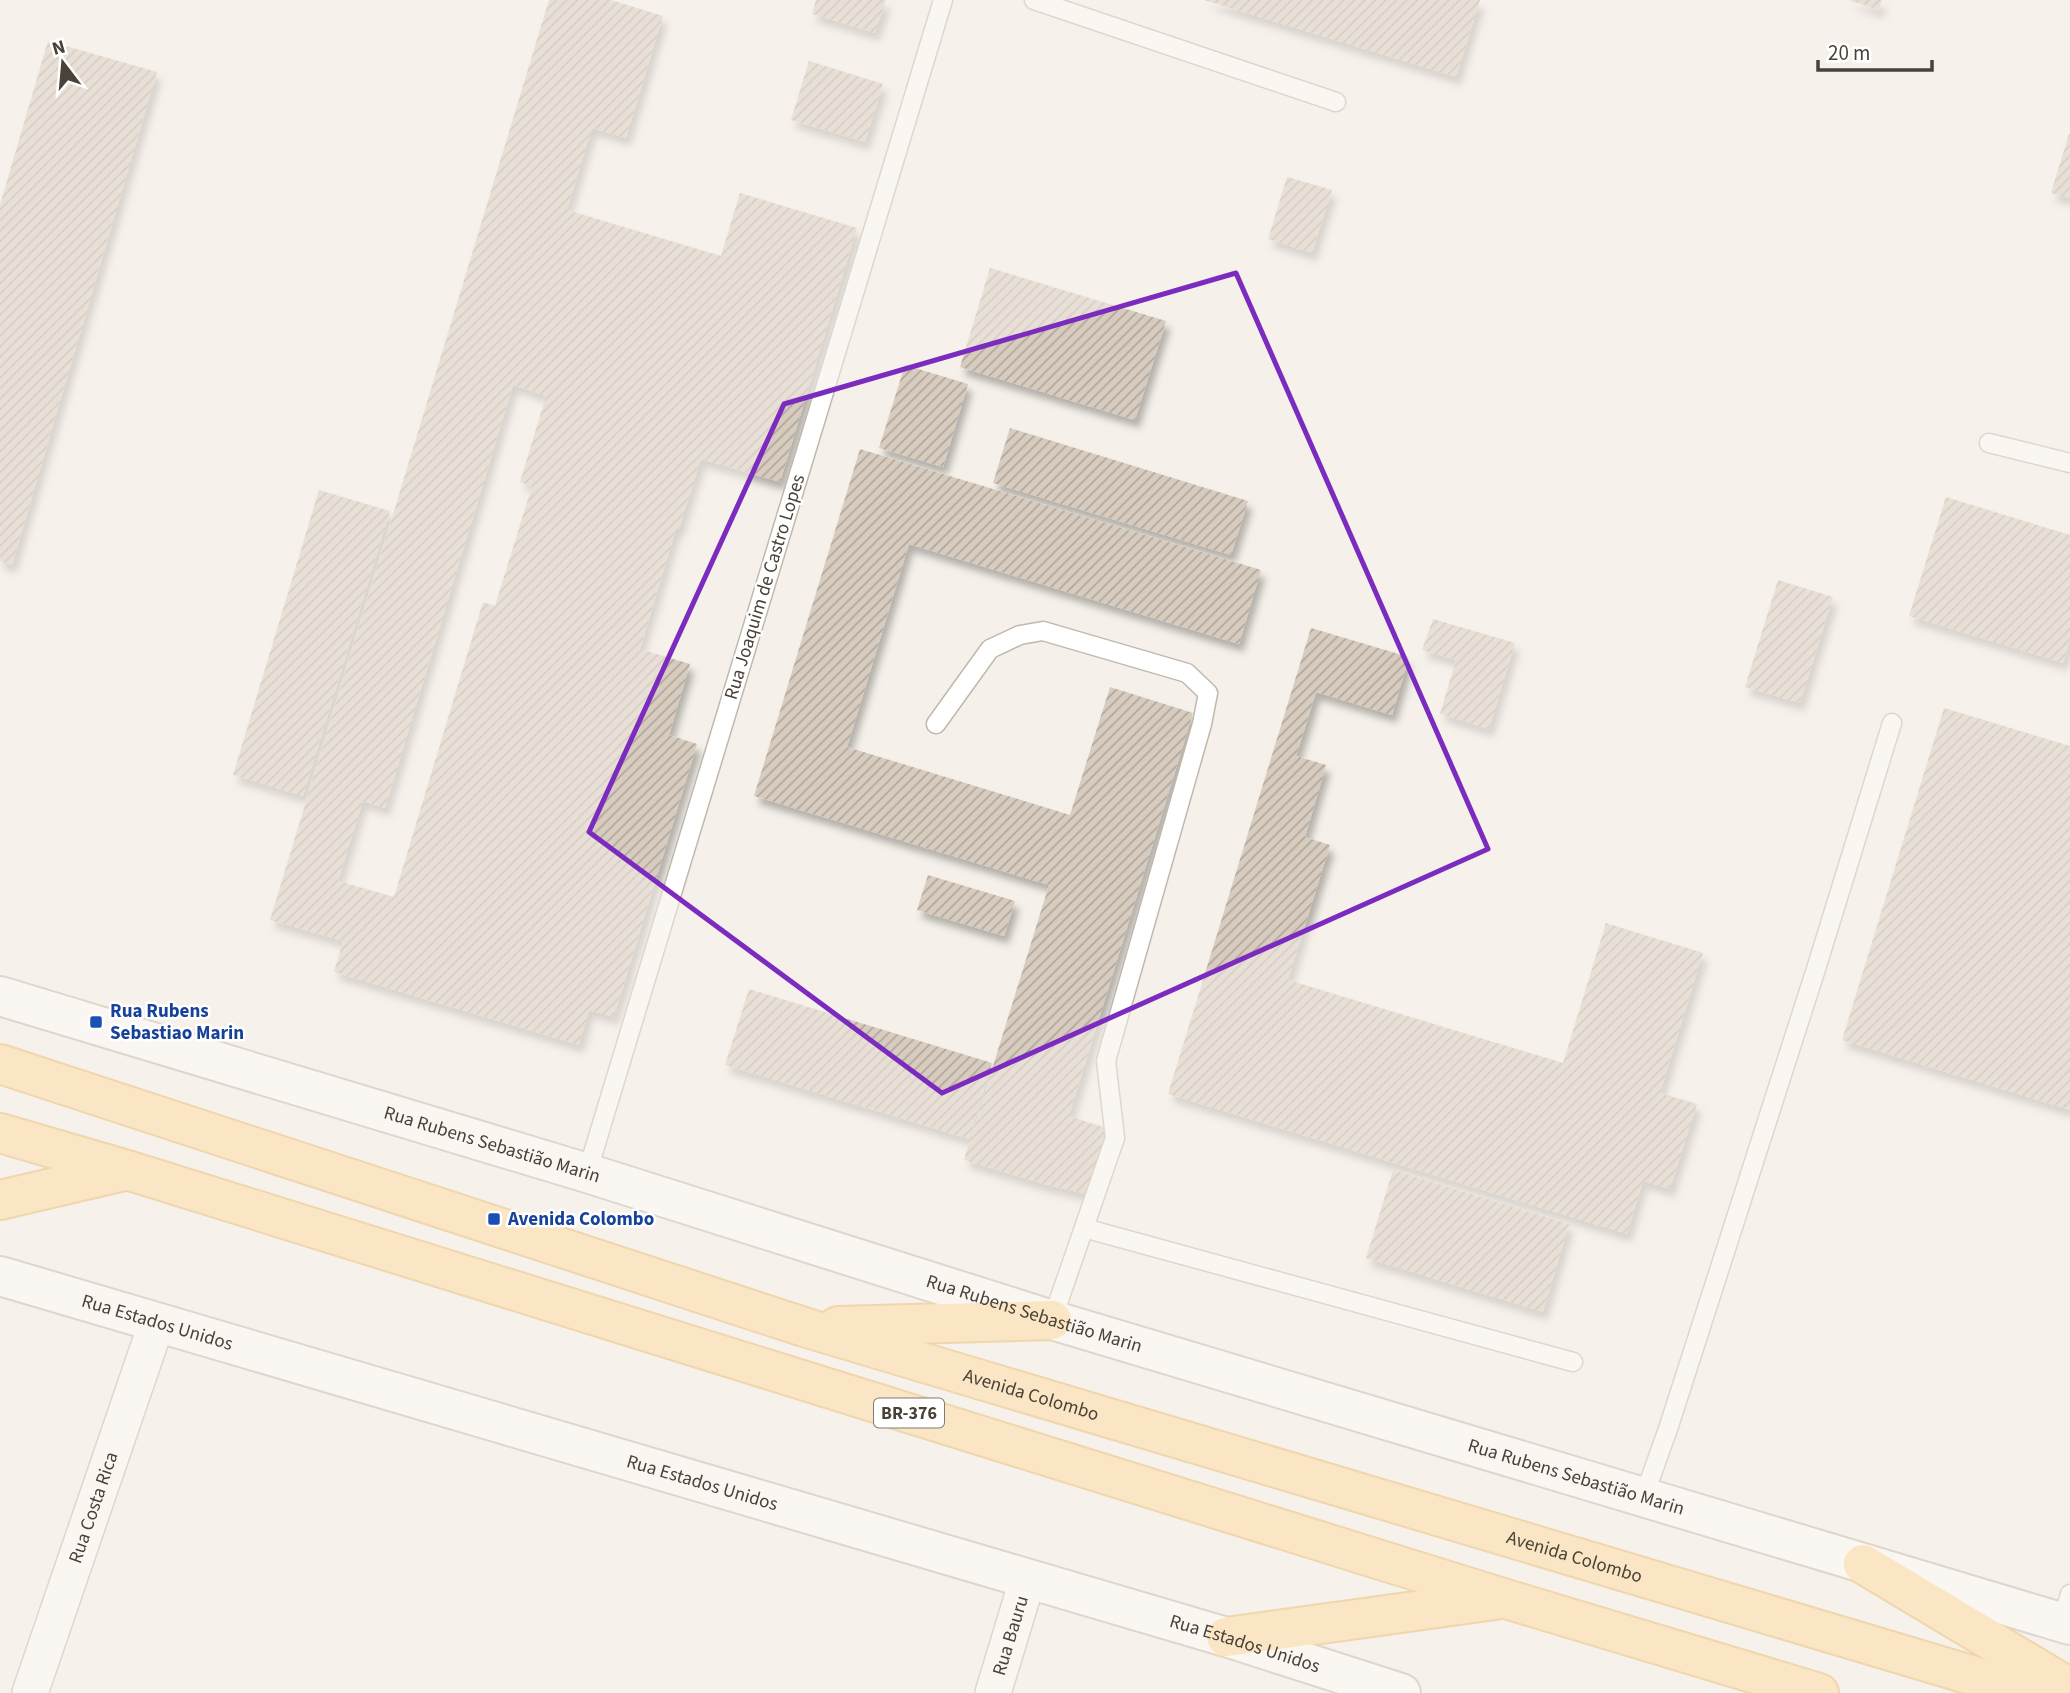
<svg xmlns="http://www.w3.org/2000/svg" width="2070" height="1693" font-family="'Source Sans 3',sans-serif">
<defs>
<pattern id="building-hatch" width="6" height="6" patternUnits="userSpaceOnUse" patternTransform="scale(1.75)"><rect width="6" height="6" fill="#d8ccbf"/><path d="M-1 1l2-2M0 6l6-6M5 7l2-2" fill="none" stroke="#b1a79c"/></pattern>
<filter id="shadow"><feDropShadow dx="4.5" dy="8" stdDeviation="3.5" flood-color="#0004"/></filter>
</defs>
<rect width="100%" height="100%" fill="#f5f1ea"/>
<g fill="url(#building-hatch)" fill-rule="evenodd" filter="url(#shadow)">
<path d="M549,0H611L663,16L626,138L592,128L567,210L721,256L740,193L857,228L780,482L701,459L679,529H676L640,649L690,664L669,735L697,744L614,1017L589,1010L579,1045L334,972L343,941L270,920ZM513,385L546,396L520,482L532,486L495,606L483,602L394,897L338,881L363,801L385,808Z"/>
<path d="M816,0H886L875,33L812,14Z"/>
<path d="M1204,0H1480L1456,77Z"/>
<path d="M1848,0H1882L1879,10Z"/>
<path d="M48,41L157,72L12,565L0,561V205Z"/>
<path d="M809,61L883,84L865,142L791,120Z"/>
<path d="M2069,134H2070V198L2051,193Z"/>
<path d="M1287,177L1332,190L1312,253L1268,239Z"/>
<path d="M990,268L1166,321L1135,420L960,367Z"/>
<path d="M905,365L968,384L943,467L879,448Z"/>
<path d="M1010,428L1248,501L1231,555L993,483Z"/>
<path d="M860,449L1261,570L1239,644L909,544L847,747L1070,815L1110,687L1193,713L1069,1116L1112,1130L1091,1195L1047,1185L964,1160L1049,885L754,796Z"/>
<path d="M319,490L390,511L303,796L233,775Z"/>
<path d="M1946,497L2070,535V639L2063,663L1909,616Z"/>
<path d="M1778,580L1833,597L1800,703L1745,687Z"/>
<path d="M1433,619L1515,643L1489,729L1440,714L1456,660L1422,650Z"/>
<path d="M1311,628L1409,657L1392,715L1316,692L1296,756L1326,765L1305,837L1330,845L1288,980L1563,1063L1606,923L1703,953L1660,1093L1697,1104L1670,1189L1643,1181L1627,1234L1168,1094Z"/>
<path d="M1944,708L2070,746V1110L1842,1040Z"/>
<path d="M928,875L1015,901L1004,936L917,910Z"/>
<path d="M749,989L992,1063L969,1139L725,1065Z"/>
<path d="M1393,1170L1569,1224L1543,1312L1366,1258Z"/>
</g>
<g fill="none" stroke-linecap="round" stroke-linejoin="round">
<defs>
<g id="service">
<path d="M1034,0L1336,102"/>
<path d="M1989,443L2070,463"/>
<path d="M936,724L990,649L1020,635L1043,631L1187,673L1208,693L1202,724L1106,1061L1115,1138L1052,1320"/>
<path d="M587,1173L943,0"/>
<path d="M1084,1228L1573,1362"/>
<path d="M1643,1499L1669,1426L1816,969L1892,723"/>
<path d="M2062,1622L2070,1594"/>
</g>
<g id="minor">
<path id="s1" d="M30,1693L157,1322"/>
<path id="s2" d="M993,1693L1028,1578"/>
</g>
<g id="tertiary">
<path id="s3" d="M0,996L587,1173L1052,1320L2070,1625"/>
<path id="s4" d="M0,1276L1226,1637L1401,1693"/>
</g>
<g id="primary">
<path id="s5" d="M0,1064L804,1327L2031,1693"/>
<path d="M0,1133L127,1170L1506,1599L1819,1693"/>
<path d="M0,1200L124,1171"/>
<path d="M838,1326L1052,1320"/>
<path d="M1863,1564L2070,1688"/>
<path d="M1226,1637L1495,1600"/>
</g>
</defs>
<use href="#service" stroke="#c1b8ac" stroke-width="21"/>
<use href="#minor" stroke="#c1b8ac" stroke-width="38"/>
<use href="#tertiary" stroke="#c1b8ac" stroke-width="42"/>
<use href="#primary" stroke="#e8b665" stroke-width="42"/>
<use href="#service" stroke="#fff" stroke-width="18"/>
<use href="#minor" stroke="#fff" stroke-width="35"/>
<use href="#tertiary" stroke="#fff" stroke-width="38"/>
<use href="#primary" stroke="#ffd999" stroke-width="38"/>
</g>
<path d="M0 0H2070V1693H0ZM1236,273L1488,849L942,1093L589,832L784,404Z" fill="#f5f1ea" fill-opacity=".55" fill-rule="evenodd"/>
<path fill="none" stroke="#7b2cbf" stroke-width="5" stroke-linejoin="round" d="M1236,273L1488,849L942,1093L589,832L784,404Z"/>
<g fill="#1a4fb4" stroke="#fff" stroke-width="2.5">
<rect x="89" y="1015" width="14" height="14" rx="3.5"/>
<rect x="487" y="1212" width="14" height="14" rx="3.5"/>
</g>
<g text-anchor="middle" dominant-baseline="central" stroke-width="5" stroke-linejoin="round" paint-order="stroke">
<rect fill="#fff" stroke="#807a73" stroke-width="2" x="874" y="1398.5" width="70" height="29" rx="5"/>
<g font-size="18" font-weight="bold" fill="#4a4137">
<text x="909" y="1413">BR-376</text>
</g>
<g font-size="19" fill="#4a4137" stroke="#fff">
<text transform="translate(765 587) rotate(-73)">Rua Joaquim de Castro Lopes</text>
<text stroke="none"><textPath href="#s3" startOffset="514">Rua Rubens Sebastião Marin</textPath></text>
<text stroke="none"><textPath href="#s3" startOffset="1082">Rua Rubens Sebastião Marin</textPath></text>
<text stroke="none"><textPath href="#s4" startOffset="164">Rua Estados Unidos</textPath></text>
<text stroke="none"><textPath href="#s5" startOffset="1083">Avenida Colombo</textPath></text>
<text stroke="none"><textPath href="#s3" startOffset="1648">Rua Rubens Sebastião Marin</textPath></text>
<text stroke="none"><textPath href="#s4" startOffset="732">Rua Estados Unidos</textPath></text>
<text stroke="none"><textPath href="#s1" startOffset="196">Rua Costa Rica</textPath></text>
<text stroke="none"><textPath href="#s5" startOffset="1650">Avenida Colombo</textPath></text>
<text stroke="none"><textPath href="#s2" startOffset="60">Rua Bauru</textPath></text>
<text stroke="none"><textPath href="#s4" startOffset="1298">Rua Estados Unidos</textPath></text>
</g>
<g font-size="19" font-weight="bold" fill="#164399" stroke="#fff" text-anchor="start">
<text x="110" y="1011">Rua Rubens<tspan x="110" dy="22">Sebastiao Marin</tspan></text>
<text x="508" y="1219">Avenida Colombo</text>
</g>
</g>
<g transform="translate(63 63) rotate(344)" stroke="#ffffff" stroke-width="5" paint-order="stroke">
<path d="M0-5L12 26L0 18L-12 26Z" fill="#4a4137"/>
<text y="-10" font-size="19" font-weight="bold" text-anchor="middle" fill="#4a4137">N</text>
</g>
<path d="M1818 60v10h114v-10" fill="none" stroke="#4a4137" stroke-width="3.5"/>
<text x="1828" y="60" font-size="21" fill="#4a4137" stroke="#ffffff" stroke-width="5" paint-order="stroke">20 m</text>
</svg>
